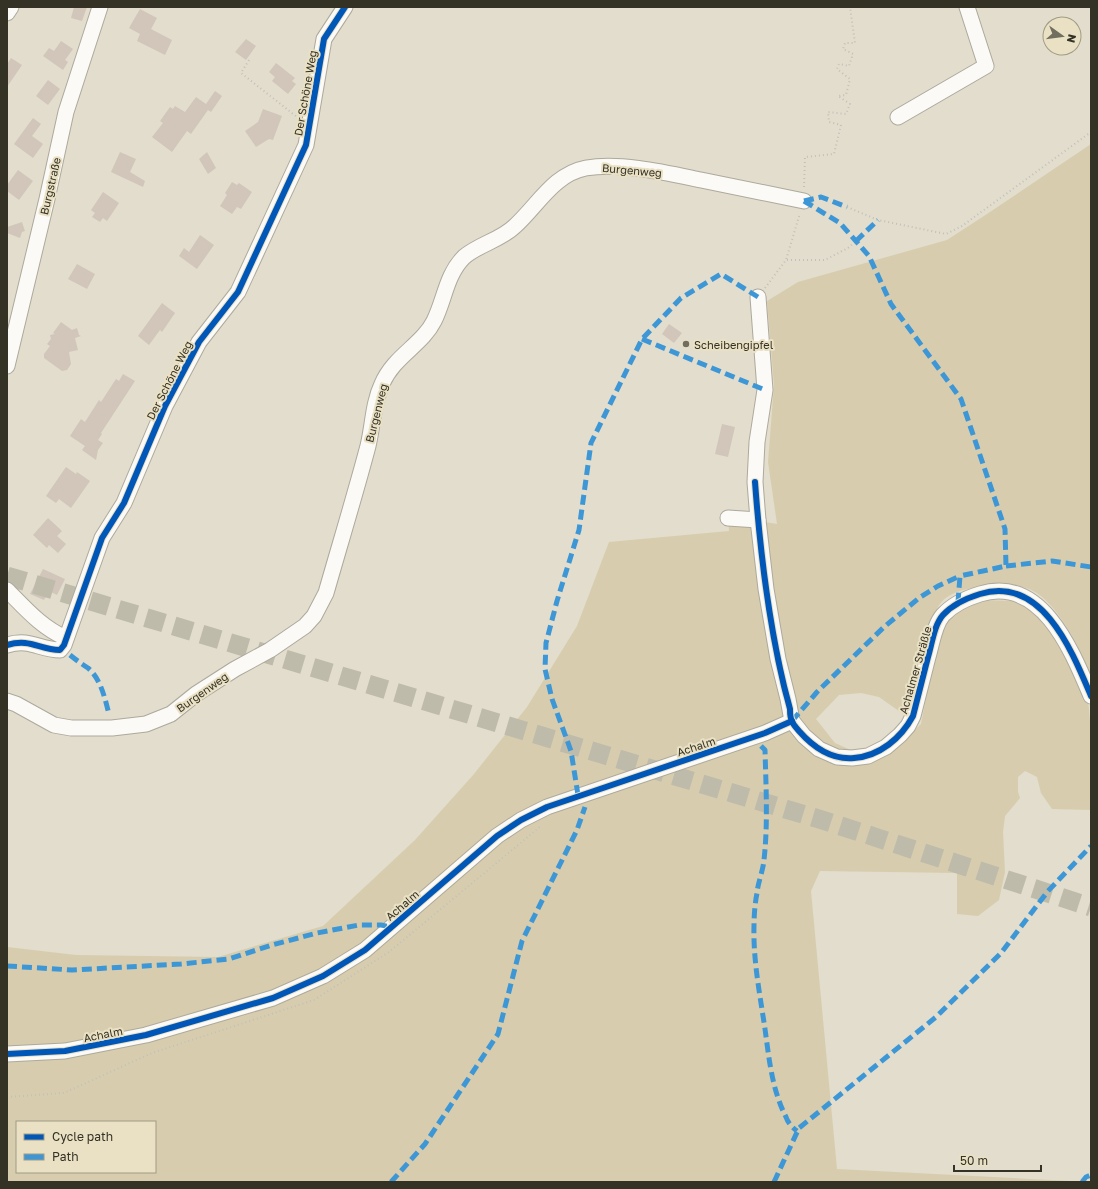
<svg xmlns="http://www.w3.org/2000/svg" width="1098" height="1189" font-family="'Golos Text',sans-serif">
<rect width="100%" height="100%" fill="#e2ddcc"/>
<path fill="#d7cdae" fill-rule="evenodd" d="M1091,144V676C1081,650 1055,596 1026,588C1015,584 993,586 981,587C966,589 950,591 940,604C937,607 936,613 934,617C920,648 914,684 906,716L879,697L861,693L839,695L816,719L835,743L855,752L889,754L921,724L937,641L945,617L978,600L1020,601L1038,611L1055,633L1088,699L1091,732V810L1052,809L1041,793L1037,777L1025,771L1018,777V792L1020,798L1005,816L1003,832L1005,872L999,900L978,916L957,914V873L820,871L811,891L837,1169L1091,1182H7V947L76,955L218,957L323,926L415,840L474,774L527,707L577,626L609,542L729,531L728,516L777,524L768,462L774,385L767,301L798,282L947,240L987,214ZM17,1122H155V1172H17Z"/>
<g fill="#d2c6bb">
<path d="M74,7H87L82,21L71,18Z"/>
<path d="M140,9L157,18L151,29L172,40L165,55L137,41L140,34L129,28Z"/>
<path d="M246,39L256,46L246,60L235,52Z"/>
<path d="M61,41L73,49L65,60L68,62L63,70L43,56L49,48L54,51Z"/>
<path d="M11,58L22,65L7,87V64Z"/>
<path d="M276,63L295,78L292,81L296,84L288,94L272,81L275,77L269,72Z"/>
<path d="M48,80L60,89L48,105L36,96Z"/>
<path d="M215,91L222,96L211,112L208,110L191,134L187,131L172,152L152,137L163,123L160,121L170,107L173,109L175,106L185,112L196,97L206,104Z"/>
<path d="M263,109L282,116L273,140L269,139L256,147L245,131L258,122Z"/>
<path d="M33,118L41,124L32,136L43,144L33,158L14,144Z"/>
<path d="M120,152L136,159L130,172L145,181L143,187L111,172Z"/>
<path d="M207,152L216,168L208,174L199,159Z"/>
<path d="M18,170L33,181L19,200L7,191V185Z"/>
<path d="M232,182L237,185L239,183L252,192L241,209L237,207L232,214L220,206L227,195L225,193Z"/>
<path d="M103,192L119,203L107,221L103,218L100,222L92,217L95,213L91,210Z"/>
<path d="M22,222L25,231L22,232L20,238L7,233V227Z"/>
<path d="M200,235L214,245L197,269L179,256L184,248L189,252Z"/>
<path d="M77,264L95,274L87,289L68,279Z"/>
<path d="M162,303L175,313L162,332L160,330L149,345L138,336Z"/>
<path d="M61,322L72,330L77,328L79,335L81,336L75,338L78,350L69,352L71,364L67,370L62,371L44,358V354L50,346L47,344L51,339L50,335L55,334L53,333Z"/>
<path d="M669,324L682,333L674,343L662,334Z"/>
<path d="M123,374L135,381L101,433L102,434L98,440L103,443L98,450L96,460L82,450L85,446L70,436L81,419L85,422L99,400L101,402L116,379L119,381Z"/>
<path d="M722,424L735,427L728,457L715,454Z"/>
<path d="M66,467L76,474L77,472L90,481L71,508L59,499L56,503L46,496Z"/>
<path d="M48,518L62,531L57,536L66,544L58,553L49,545L47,548L33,535Z"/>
<path d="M43,569L65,579L57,595L49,591L44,600L30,594Z"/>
</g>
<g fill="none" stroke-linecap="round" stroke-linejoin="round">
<path stroke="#bfbbab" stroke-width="19" stroke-dasharray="19 10" stroke-linecap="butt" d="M7,576L819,819L1091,907"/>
<defs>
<g id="minor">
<path d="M7,13L11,7"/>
<path d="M898,117L986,66L967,7"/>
<path d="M758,297L765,390L757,442L755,482L758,520L766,589L778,659L788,699L792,721L804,736L819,749L837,757L852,758L868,756L886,747L900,735L908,726L913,716C918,697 923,677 928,657C932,644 934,625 943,615C953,604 967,598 980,594C1042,575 1072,651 1091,696"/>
<path d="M7,366L47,199L66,112L100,7"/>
<path d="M728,518L758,520"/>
<path d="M7,590C25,608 42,628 66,638"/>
<path d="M7,645C31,638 39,650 60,650L64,645L102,538L124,503L165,406L199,342L238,292L306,145L324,39L345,7"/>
<path d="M7,701L16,704L54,725L71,728H112L146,724L171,714L196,694L235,669L270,650L305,626L314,616L326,593C340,544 355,495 368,446C373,425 373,403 382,384C394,356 422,345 434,321C445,299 446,275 464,257C479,244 501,240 515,226C538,205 554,174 586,168C621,162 667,173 701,180C735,187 769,194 804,201"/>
<path d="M7,1054L65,1051L146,1035L273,998L323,976L365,950L497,836L521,820L547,807L765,733L792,721"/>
</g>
</defs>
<use href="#minor" stroke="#ada99c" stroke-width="17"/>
<g stroke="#c2c0ba" stroke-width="2" stroke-dasharray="1 3" stroke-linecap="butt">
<path d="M249,60L241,73L297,117"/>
<path d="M804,187L805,157L834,154L841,125L829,122L828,112L846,114L850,104L838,96L846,95L850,79L837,69L839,64L849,66L853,54L843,49L845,43H855L850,7"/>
<path d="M847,207L878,220L946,234L962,226L1091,132"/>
<path d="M787,260H825L848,248L856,241"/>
<path d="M765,288L786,260L800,213"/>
<path d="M7,1097L64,1093L152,1053L314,1000L389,952L541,826"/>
</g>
<use href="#minor" stroke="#fbfaf7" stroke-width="15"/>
<g stroke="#3d97d6" stroke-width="5" stroke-dasharray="10 5" stroke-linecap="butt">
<path d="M804,201L840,223L869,256L891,304L961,399L1005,529L1006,566L960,576L958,602"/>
<path d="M804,201L821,197L847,207"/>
<path d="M856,241L878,220"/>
<path d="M642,339L765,390"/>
<path d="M1006,566L1052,561L1091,567"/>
<path d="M70,655C76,660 82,664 88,668C101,679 105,699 109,714"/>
<path d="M792,721L817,692L884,627L919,598L938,586L960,576"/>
<path d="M761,746L765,750C766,787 768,824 764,860C763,871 758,882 757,893C755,903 754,915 754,926C753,960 760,995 765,1029C769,1058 772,1090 786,1117C788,1123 792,1127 797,1131"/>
<path d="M578,795L571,751L552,699L545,669L546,643L557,601L579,530L591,443L642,339L681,298L721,274L758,297"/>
<path d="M7,966L72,970L181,964L229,959L272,945L317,933L359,925H381L391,927"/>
<path d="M391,1182L425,1144L498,1034L522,941L577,830L585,807"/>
<path d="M774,1182L799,1128L936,1017L1001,953L1048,891L1091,846"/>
<path d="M1082,1182L1086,1177L1091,1175"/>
</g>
<defs>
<g id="cycleway">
<path d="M755,482C760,550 768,619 784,686C786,694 788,701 790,709C790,713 790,718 792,721C793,725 797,728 799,731C813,747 832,760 854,758C880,756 901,738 913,716C918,697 923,677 928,657C932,644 934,625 943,615C953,604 967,598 980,594C1042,575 1072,651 1091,696"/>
<path d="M7,645C31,638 39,650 60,650L64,645L102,538L124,503L165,406L199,342L238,292L306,145L324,39L345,7"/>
<path d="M7,1054L65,1051L146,1035L273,998L323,976L365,950L497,836L521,820L547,807L765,733L792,721"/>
</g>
</defs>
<use href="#cycleway" stroke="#eae1c4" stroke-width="8"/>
<use href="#cycleway" stroke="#0057b8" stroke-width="6"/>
</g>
<circle fill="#716d5f" stroke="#eae1c4" stroke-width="1.5" cx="686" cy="344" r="4"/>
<g text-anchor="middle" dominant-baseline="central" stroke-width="4" stroke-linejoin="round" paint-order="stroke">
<g font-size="11" fill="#343125" stroke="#eae1c4">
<text transform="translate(305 93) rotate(-80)">Der Schöne Weg</text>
<text transform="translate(632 170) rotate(5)">Burgenweg</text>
<text transform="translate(50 186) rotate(-77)">Burgstraße</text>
<text transform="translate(169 380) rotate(-63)">Der Schöne Weg</text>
<text transform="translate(376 413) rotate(-76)">Burgenweg</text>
<text transform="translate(915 670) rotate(-74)">Achalmer Sträßle</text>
<text transform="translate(202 692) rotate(-35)">Burgenweg</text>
<text transform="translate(696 746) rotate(-18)">Achalm</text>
<text transform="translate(402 905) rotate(-41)">Achalm</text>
<text transform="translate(103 1034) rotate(-11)">Achalm</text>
</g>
<g font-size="11" fill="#343125" stroke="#eae1c4" text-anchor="start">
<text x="694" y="344">Scheibengipfel</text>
</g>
</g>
<rect width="1098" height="1189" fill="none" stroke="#343125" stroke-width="16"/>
<rect x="16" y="1121" width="140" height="52" fill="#eae1c4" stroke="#a19b84"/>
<rect x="24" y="1134" width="20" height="6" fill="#0057b8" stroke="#a19b84"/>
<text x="52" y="1141" font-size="12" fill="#343125">Cycle path</text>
<rect x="24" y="1154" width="20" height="6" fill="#3d97d6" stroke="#a19b84"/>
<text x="52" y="1161" font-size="12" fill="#343125">Path</text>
<g transform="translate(1062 36) rotate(104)"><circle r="19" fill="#eae1c4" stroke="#a19b84"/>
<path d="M0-3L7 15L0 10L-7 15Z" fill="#716d5f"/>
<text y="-6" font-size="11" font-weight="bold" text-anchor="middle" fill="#343125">N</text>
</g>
<path d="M954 1165v6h87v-6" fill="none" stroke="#343125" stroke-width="2"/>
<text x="960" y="1165" font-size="12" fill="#343125" stroke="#eae1c4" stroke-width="3" paint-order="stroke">50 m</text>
</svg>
